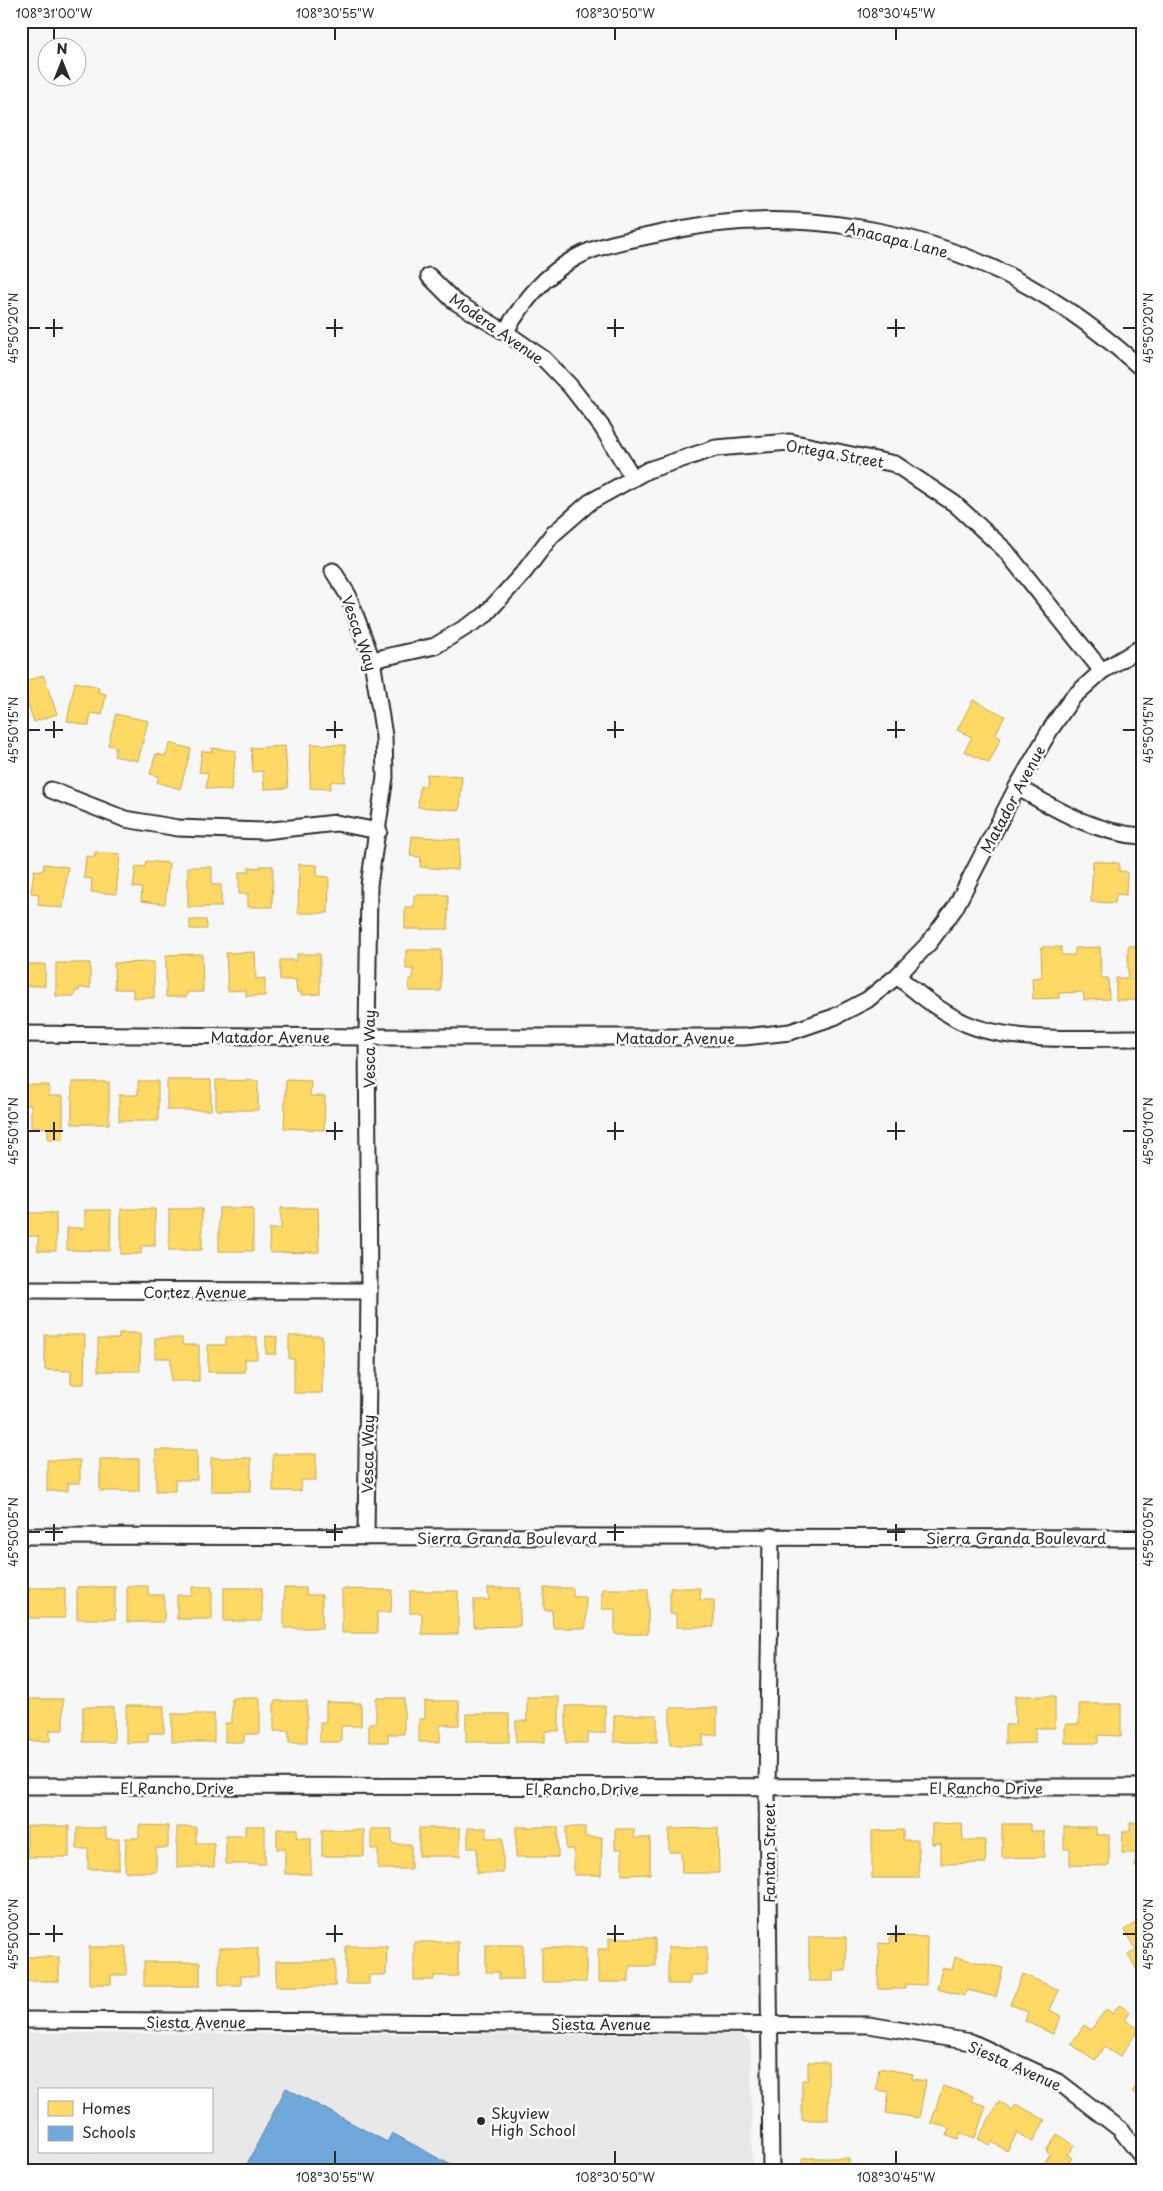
<svg xmlns="http://www.w3.org/2000/svg" width="1163" height="2191" font-family="'Playpen Sans',sans-serif">
<rect width="100%" height="100%" fill="#f7f7f7"/>
<filter id="ink" filterUnits="userSpaceOnUse"><feTurbulence type="fractalNoise" baseFrequency=".02" numOctaves="2"/><feDisplacementMap in="SourceGraphic" scale="10" xChannelSelector="R" yChannelSelector="G"/><feConvolveMatrix kernelMatrix="1 2 1 2 8 2 1 2 1" color-interpolation-filters="sRGB"/></filter>
<g filter="url(#ink)">
<path fill="#e8e8e8" fill-rule="evenodd" d="M21,2033L739,2035L749,2040L751,2050L752,2170H21ZM39,2090H211V2152H39Z"/>
<g fill="#ffd966" stroke="#bfa554">
<path d="M43,675L57,714L34,722L28,704L21,706V683Z"/>
<path d="M75,682L99,687L98,692L106,694L102,715L91,713L89,726L67,721Z"/>
<path d="M973,700L1005,716L995,735L1001,738L989,763L964,751L972,737L957,730Z"/>
<path d="M116,714L148,721L138,761L114,756L116,747L108,745Z"/>
<path d="M170,743L191,749L180,789L157,782L159,776L150,774L156,754L166,756Z"/>
<path d="M311,744L345,745V782L331,781L330,789L310,788Z"/>
<path d="M285,746L288,788L264,789L263,771L253,772L251,748Z"/>
<path d="M212,748L236,751L231,791L206,788L208,773L199,772L202,751L212,752Z"/>
<path d="M427,774L462,776L460,810L418,807L420,786H426Z"/>
<path d="M412,836L460,840L458,870L420,867L421,857L410,856Z"/>
<path d="M95,852L120,854L116,894L91,892L92,879L84,878L86,856L95,857Z"/>
<path d="M146,861L169,863L165,904L141,901L142,888L133,887L136,866L145,867Z"/>
<path d="M1093,861L1119,863V871L1127,872L1126,895L1116,894L1115,903L1091,902Z"/>
<path d="M44,864L68,867L63,908L38,905L39,894L31,893L34,870L43,871Z"/>
<path d="M299,864L317,865V876L329,877L328,913H298Z"/>
<path d="M260,866H273L272,907H248V894H239V872H249V867L260,868Z"/>
<path d="M188,867H212V885H221V907H188Z"/>
<path d="M414,895H448V929H405V907H414Z"/>
<path d="M190,920H206L207,929H190Z"/>
<path d="M1128,946H1142V1000H1116V978H1128Z"/>
<path d="M1041,947H1061V955H1075V948L1100,947L1101,978H1108L1109,999L1084,1000L1083,992L1059,993V998L1033,999L1032,978L1042,977Z"/>
<path d="M406,950H441V991H409V979H413V969H406Z"/>
<path d="M255,952L256,979L265,978V996H246V990L228,991L226,953Z"/>
<path d="M202,954L203,992H187V997H166V955Z"/>
<path d="M297,954H320V994L301,995V992H297L296,980H280V960H297Z"/>
<path d="M154,962V998H133V989H115L114,963Z"/>
<path d="M56,963H90V988H79V991H75V996H56Z"/>
<path d="M21,964H45V986H26V997H21Z"/>
<rect x="167" y="1080" width="44" height="30"/>
<path d="M216,1080L258,1081V1110H216Z"/>
<path d="M286,1080L311,1081L310,1096H325L324,1130L284,1128Z"/>
<path d="M138,1081H158V1121H119V1095H138Z"/>
<rect x="72" y="1082" width="37" height="42"/>
<path d="M21,1085H49V1096H63V1139H48V1128L31,1127V1105H21Z"/>
<rect x="219" y="1208" width="34" height="43"/>
<path d="M281,1208H318L319,1252L270,1253L269,1229H281Z"/>
<path d="M121,1209H155V1246H141V1254H121Z"/>
<rect x="169" y="1209" width="33" height="41"/>
<path d="M85,1210H111L110,1251L67,1250V1228H85Z"/>
<path d="M23,1213H56V1251H38V1236H23Z"/>
<path d="M119,1333H140V1371H98V1339H119Z"/>
<rect x="21" y="1335" width="6" height="31"/>
<path d="M45,1335H85L84,1384H71V1371L45,1370Z"/>
<path d="M266,1336L277,1337L276,1354H266Z"/>
<path d="M289,1336H322V1393H294V1359H289Z"/>
<path d="M226,1337H257V1359H245V1372H208V1345H226Z"/>
<path d="M155,1338H182V1345H199V1381H171V1358H155Z"/>
<path d="M156,1450H197V1480H175V1491H156Z"/>
<path d="M273,1454H316V1480H301V1491H273Z"/>
<rect x="21" y="1458" width="6" height="25"/>
<rect x="211" y="1458" width="40" height="33"/>
<rect x="100" y="1459" width="39" height="32"/>
<path d="M47,1460H80V1483H68V1491H47Z"/>
<path d="M127,1586H148V1595H164V1622H127Z"/>
<rect x="77" y="1587" width="38" height="32"/>
<path d="M192,1587H212V1619H177V1595H192Z"/>
<rect x="29" y="1588" width="36" height="30"/>
<rect x="224" y="1588" width="38" height="33"/>
<path d="M284,1588H306V1595H322V1628H284Z"/>
<path d="M488,1588H520V1626L474,1627V1600H489Z"/>
<path d="M544,1588H573V1597H586V1628H553L552,1610H544Z"/>
<path d="M670,1588H700V1600H714V1627H676V1614H670Z"/>
<path d="M342,1589L392,1590L391,1612H377V1633H342Z"/>
<path d="M602,1589H648V1634H615V1609H602Z"/>
<path d="M410,1591H458V1634H422V1613H410Z"/>
<path d="M1015,1696H1055V1728H1035V1743L1005,1744V1725H1015Z"/>
<path d="M527,1697H559V1731H545V1742H516V1721H527Z"/>
<path d="M232,1698H260V1734H244V1742H225V1723H232Z"/>
<path d="M376,1698H404V1734H388V1742H369V1723H376Z"/>
<path d="M30,1699H63V1730H50V1741H30Z"/>
<path d="M274,1701H307V1743H289V1731H274Z"/>
<path d="M425,1701H459V1725H440V1742H419V1719H425Z"/>
<path d="M326,1702L361,1703V1726H341V1742H320V1722H326Z"/>
<path d="M1079,1704H1121V1736L1098,1735V1743H1065V1724H1079Z"/>
<path d="M126,1706H164V1733H148V1742L126,1743Z"/>
<path d="M566,1706H605V1733H588V1743H566Z"/>
<rect x="83" y="1707" width="31" height="35"/>
<path d="M670,1708H717V1735H703V1745H670Z"/>
<rect x="172" y="1714" width="42" height="28"/>
<rect x="466" y="1714" width="43" height="28"/>
<rect x="614" y="1715" width="43" height="27"/>
<rect x="1136" y="1727" width="6" height="17"/>
<path d="M962,1823L963,1840H985L986,1863L941,1864V1843L932,1844V1824Z"/>
<path d="M1130,1823H1142V1867H1135L1136,1853H1122L1123,1831H1130Z"/>
<path d="M1002,1824H1030V1831H1044V1857L1002,1858Z"/>
<path d="M139,1825L168,1826V1848H156V1872H125L126,1838H139Z"/>
<rect x="27" y="1826" width="42" height="31"/>
<path d="M245,1826H265V1864H226V1836H245Z"/>
<path d="M177,1827H196V1843H214V1867H177Z"/>
<rect x="516" y="1827" width="42" height="30"/>
<path d="M566,1827H585V1837H602L601,1875H574V1849H566Z"/>
<path d="M1064,1827H1096V1835H1109V1866L1070,1865V1849H1064Z"/>
<path d="M77,1828H106V1839H119V1869H88V1849H77Z"/>
<rect x="419" y="1828" width="41" height="28"/>
<path d="M468,1828H486V1838H503V1873H477V1848H468Z"/>
<path d="M718,1828L719,1873H682L681,1852H669V1829Z"/>
<path d="M277,1829H297V1838H311V1874H285V1849H277Z"/>
<path d="M371,1829H392V1844H411V1869H378V1849H371Z"/>
<path d="M615,1829H634V1838H650V1874L622,1875V1849H615Z"/>
<rect x="322" y="1830" width="42" height="26"/>
<path d="M903,1830V1840H918L919,1878H872V1831Z"/>
<path d="M1142,1919V1967L1137,1970L1128,1955L1136,1950L1124,1930Z"/>
<path d="M890,1936L927,1937L926,1985L905,1984V1989H878L879,1943L890,1944Z"/>
<path d="M809,1937H846V1971H833V1981H809Z"/>
<path d="M609,1938H655V1966H629V1982H598V1949H609Z"/>
<path d="M414,1942H458V1976H434V1980H414Z"/>
<path d="M486,1945H523V1979H499V1972H486Z"/>
<path d="M346,1946H387L386,1975H369V1984H346Z"/>
<path d="M89,1947H126V1975H111V1984H89Z"/>
<path d="M668,1947H707V1975H690V1984H668Z"/>
<path d="M219,1948H258V1976H241V1985H219Z"/>
<rect x="542" y="1948" width="44" height="34"/>
<rect x="22" y="1957" width="37" height="24"/>
<path d="M955,1957L1003,1968L996,1997L967,1990L965,1996L937,1989L942,1968L952,1970Z"/>
<rect x="276" y="1961" width="59" height="25"/>
<rect x="144" y="1962" width="56" height="24"/>
<path d="M1023,1974L1059,1990L1050,2010L1061,2016L1053,2034L1025,2021L1028,2012L1010,2004Z"/>
<path d="M1119,2005L1130,2012L1125,2020L1139,2029L1120,2057L1104,2047L1095,2060L1071,2044L1084,2025L1091,2030L1106,2009L1113,2014Z"/>
<path d="M808,2062H828V2120H802V2080H808Z"/>
<path d="M879,2068L913,2074L912,2079L926,2081L919,2118L886,2113L889,2092L876,2090Z"/>
<path d="M1142,2081V2101L1132,2091Z"/>
<path d="M943,2086L973,2096L971,2101L986,2106L975,2138L960,2133L958,2140L947,2136L949,2128L931,2123Z"/>
<path d="M999,2101L1013,2110L1016,2104L1045,2120L1033,2142L1017,2133L1007,2151L992,2142L990,2145L978,2139Z"/>
<path d="M1057,2134L1074,2145L1067,2155L1072,2158L1068,2164L1077,2170H1040L1050,2154L1046,2151Z"/>
<rect x="803" y="2158" width="46" height="12"/>
</g>
<path fill="#6fa8dc" stroke="#5b82a7" d="M286,2088L387,2142L392,2133L460,2170H244Z"/>
<g fill="none" stroke-linecap="round" stroke-linejoin="round">
<defs>
<g id="minor">
<path d="M429,276L454,301L505,332L544,359L570,386L602,427L633,478"/>
<path d="M505,332C524,301 545,274 577,257C598,245 630,240 653,235C786,202 936,227 1052,300C1084,320 1114,344 1142,369"/>
<path d="M333,571L348,595L372,660L384,736L385,777L369,885L367,1037L369,1291L366,1537"/>
<path d="M372,660L435,646L484,616L524,572L552,535L590,502L648,470L716,448L790,442L895,464L955,504L1005,550L1102,671"/>
<path d="M1017,787C1057,810 1095,833 1142,836"/>
<path d="M51,790L125,819L178,828L264,831L336,823L379,831"/>
<path d="M897,976C915,991 933,1006 953,1017C1001,1046 1086,1037 1142,1038"/>
<path d="M21,1034L367,1037H744L790,1032L834,1017L867,1000L897,976L929,943L955,908L1017,787L1050,730L1072,698L1102,671L1142,647"/>
<path d="M21,1290L369,1291"/>
<path d="M21,1536L1142,1538"/>
<path d="M21,1786L1142,1787"/>
<path d="M21,2020L869,2025L971,2042L1060,2083L1120,2129L1142,2157"/>
<path d="M771,2170L767,1788L771,1536"/>
</g>
</defs>
<use href="#minor" stroke="#2b2b2b" stroke-width="19"/>
<use href="#minor" stroke="#fff" stroke-width="15"/>
</g>
</g>
<path fill="none" stroke="#2b2b2b" stroke-width="2" d="M54,28V40M335,28V40M615,28V40M896,28V40M54,319V337M335,319V337M615,319V337M896,319V337M28,328H40M45,328H63M326,328H343M607,328H624M887,328H905M1123,328H1136M54,721V738M335,721V738M615,721V738M896,721V738M28,730H40M45,730H63M326,730H343M607,730H624M887,730H905M1123,730H1136M54,1122V1140M335,1122V1140M615,1122V1140M896,1122V1140M28,1131H40M45,1131H63M326,1131H343M607,1131H624M887,1131H905M1123,1131H1136M54,1524V1541M335,1524V1541M615,1524V1541M896,1524V1541M28,1532H40M45,1532H63M326,1532H343M607,1532H624M887,1532H905M1123,1532H1136M54,1925V1942M335,1925V1942M615,1925V1942M896,1925V1942M28,1934H40M45,1934H63M326,1934H343M607,1934H624M887,1934H905M1123,1934H1136M335,2151V2164M615,2151V2164M896,2151V2164"/>
<circle fill="#2b2b2b" stroke="#fff" stroke-width="2" cx="481" cy="2121" r="5"/>
<g text-anchor="middle" dominant-baseline="central" stroke-width="5" stroke-linejoin="round" paint-order="stroke">
<g font-size="15" fill="#2b2b2b" stroke="#fff">
<text transform="translate(897 239) rotate(14)">Anacapa Lane</text>
<text transform="translate(497 328) rotate(35)">Modera Avenue</text>
<text transform="translate(835 453) rotate(10)">Ortega Street</text>
<text transform="translate(360 633) rotate(71)">Vesca Way</text>
<text transform="translate(1012 799) rotate(-62)">Matador Avenue</text>
<text x="270" y="1036">Matador Avenue</text>
<text x="675" y="1037">Matador Avenue</text>
<text transform="translate(368 1049) rotate(-90)">Vesca Way</text>
<text x="195" y="1291">Cortez Avenue</text>
<text transform="translate(367 1454) rotate(-89)">Vesca Way</text>
<text x="507" y="1537">Sierra Granda Boulevard</text>
<text x="1016" y="1537">Sierra Granda Boulevard</text>
<text x="177" y="1787">El Rancho Drive</text>
<text x="986" y="1787">El Rancho Drive</text>
<text x="582" y="1788">El Rancho Drive</text>
<text transform="translate(768 1853) rotate(-90)">Fantan Street</text>
<text x="196" y="2021">Siesta Avenue</text>
<text x="601" y="2023">Siesta Avenue</text>
<text transform="translate(1015 2065) rotate(24)">Siesta Avenue</text>
</g>
<g font-size="15" fill="#2b2b2b" stroke="#fff" text-anchor="start">
<text x="491" y="2112">Skyview<tspan x="491" dy="17">High School</tspan></text>
</g>
</g>
<rect width="1163" height="2191" fill="none" stroke="#fff" stroke-width="55"/>
<rect x="38" y="2088" width="175" height="65" fill="#ffffff" stroke="#aaaaaa"/>
<rect x="48" y="2101" width="25" height="15" fill="#ffd966" stroke="#aaaaaa"/>
<text x="82" y="2114" font-size="15" fill="#2b2b2b">Homes</text>
<rect x="48" y="2126" width="25" height="15" fill="#6fa8dc" stroke="#aaaaaa"/>
<text x="82" y="2138" font-size="15" fill="#2b2b2b">Schools</text>
<g transform="translate(62 62)"><circle r="24" fill="#ffffff" stroke="#aaaaaa"/>
<path d="M0-4L9 19L0 12L-9 19Z" fill="#2b2b2b"/>
<text y="-8" font-size="14" font-weight="bold" text-anchor="middle" fill="#2b2b2b">N</text>
</g>
<rect x="28" y="28" width="1108" height="2136" fill="none" stroke="#2b2b2b" stroke-width="2"/>
<g font-size="12" text-anchor="middle" fill="#2b2b2b">
<text x="54" y="18">108°31'00"W</text>
<text x="335" y="18">108°30'55"W</text>
<text x="615" y="18">108°30'50"W</text>
<text x="896" y="18">108°30'45"W</text>
<text transform="translate(14 328) rotate(-90)" y="4">45°50'20"N</text>
<text transform="translate(1149 328) rotate(-90)" y="4">45°50'20"N</text>
<text transform="translate(14 730) rotate(-90)" y="4">45°50'15"N</text>
<text transform="translate(1149 730) rotate(-90)" y="4">45°50'15"N</text>
<text transform="translate(14 1131) rotate(-90)" y="4">45°50'10"N</text>
<text transform="translate(1149 1131) rotate(-90)" y="4">45°50'10"N</text>
<text transform="translate(14 1532) rotate(-90)" y="4">45°50'05"N</text>
<text transform="translate(1149 1532) rotate(-90)" y="4">45°50'05"N</text>
<text transform="translate(14 1934) rotate(-90)" y="4">45°50'00"N</text>
<text transform="translate(1149 1934) rotate(-90)" y="4">45°50'00"N</text>
<text x="335" y="2182">108°30'55"W</text>
<text x="615" y="2182">108°30'50"W</text>
<text x="896" y="2182">108°30'45"W</text>
</g>
</svg>
